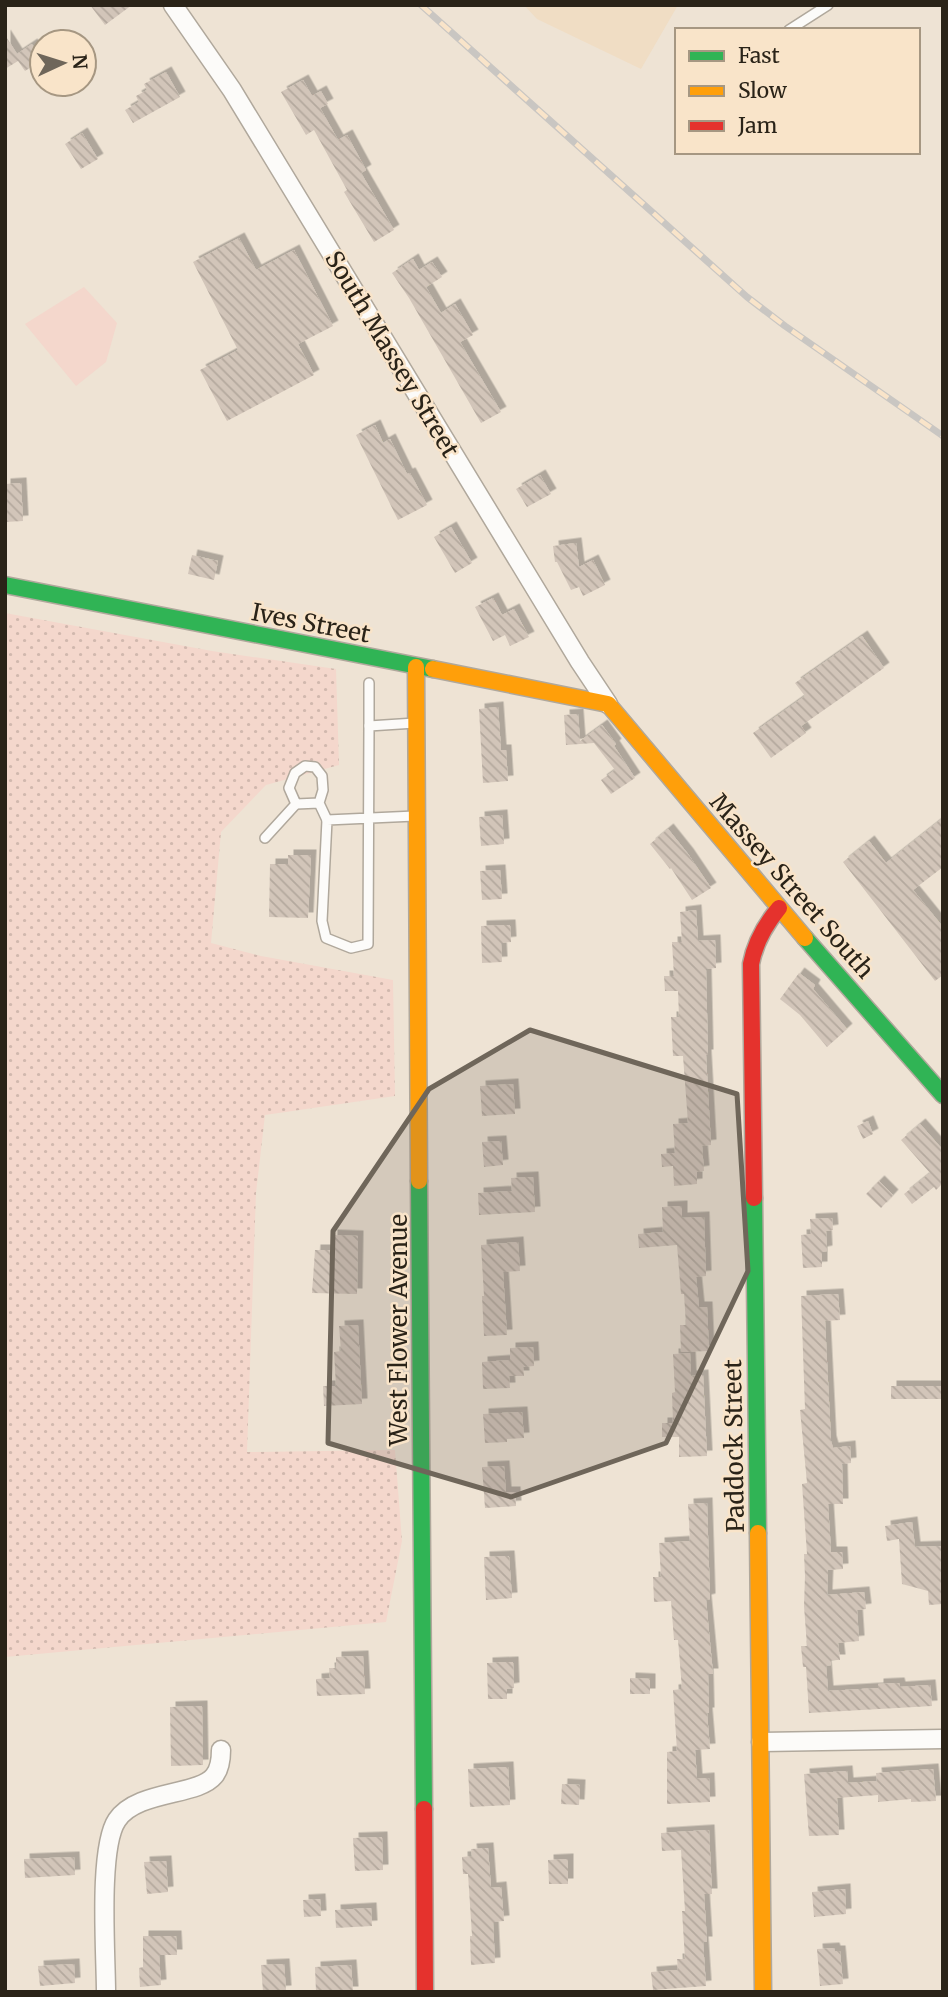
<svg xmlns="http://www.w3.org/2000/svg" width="948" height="1997" font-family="Merriweather,serif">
<defs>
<pattern id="grass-dots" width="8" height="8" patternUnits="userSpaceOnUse" patternTransform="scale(1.75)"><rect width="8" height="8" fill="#f4d7cc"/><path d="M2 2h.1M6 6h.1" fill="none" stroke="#d1b8ae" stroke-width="1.8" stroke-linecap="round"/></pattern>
<pattern id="building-back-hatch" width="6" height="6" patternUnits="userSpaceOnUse" patternTransform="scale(1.75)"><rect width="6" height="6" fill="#d2c5b9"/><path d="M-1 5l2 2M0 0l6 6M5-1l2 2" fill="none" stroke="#b4a99e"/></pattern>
<filter id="shadow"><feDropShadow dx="5.5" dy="-5.5" stdDeviation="0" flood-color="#0004"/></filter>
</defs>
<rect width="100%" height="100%" fill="#eee3d4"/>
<path fill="#f0ddc4" d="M524,5H678L641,69L537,19Z"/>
<path fill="url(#grass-dots)" d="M5,613L212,651L336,669L339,765L266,785L221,832L211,943L261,956L393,980L395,1096L265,1115L256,1193L247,1452L395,1450L402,1541L386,1622L5,1657Z"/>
<path fill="#f4d7cc" d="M84,287L117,323L106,362L76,386L25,324Z"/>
<g fill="url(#building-back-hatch)" filter="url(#shadow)">
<path d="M90,5H132L105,25Z"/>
<path d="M5,35L17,54L32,44L42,60L25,71L18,61L5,69Z"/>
<path d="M166,72L180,97L133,123L125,110L139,102L136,96L147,90L144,84Z"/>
<path d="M303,80L312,96L321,91L328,104L320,108L338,140L347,135L366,170L361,173L394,230L374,242L344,192L347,190L314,130L306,135L281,92Z"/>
<path d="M82,133L98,159L81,169L65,144Z"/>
<path d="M239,238L256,270L294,250L333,326L298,344L314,375L227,421L200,370L238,350L193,262Z"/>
<path d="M413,259L419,270L432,262L442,277L426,287L441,313L455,304L473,335L460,342L501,412L481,423L409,298L392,273Z"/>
<path d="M375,425L383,443L390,439L407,474L410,473L427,505L398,520L356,435Z"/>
<path d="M540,475L551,494L527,507L516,489Z"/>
<path d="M21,483L23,521L5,522V484Z"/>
<path d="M451,527L472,563L455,573L434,537Z"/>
<path d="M576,543L579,567L593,560L605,585L583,596L579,587L571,590L557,562H555L553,546Z"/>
<path d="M192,555L218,561L214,580L188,574Z"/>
<path d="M493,598L502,615L514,609L529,637L510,646L505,635L493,641L475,607Z"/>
<path d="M862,636L884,668L801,726L806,733L771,758L753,733L805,696L795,683Z"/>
<path d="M498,707L501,750H506L508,781L483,783L479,709Z"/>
<path d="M578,714L580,741L602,725L616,744L614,746L635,778L611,794L601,780L615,770L594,743L566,745L564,715Z"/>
<path d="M502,815L504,844L481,846L479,817Z"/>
<path d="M943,818V867L913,890L943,927V975L935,981L843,862L869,841L886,863Z"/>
<path d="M668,829L688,854L711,888L692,900L671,868L670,869L650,844Z"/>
<path d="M288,855H311L308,918L269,917L270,864H288Z"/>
<path d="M500,870L502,899L482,900L480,871Z"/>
<path d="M696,910L698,941L715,940L716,968L706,969L708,1055H706L711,1145L702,1146L704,1171L697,1172V1184L674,1186L673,1166L662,1167L661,1154L675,1153L673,1124L688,1123L683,1056H673L671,1017H679L678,991H665L664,976H674L672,942H682L680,912Z"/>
<path d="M510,925L511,942L501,943L502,962L482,963L481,926Z"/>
<path d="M799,973L815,985L813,989L847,1029L827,1047L800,1015L780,999Z"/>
<path d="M513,1084L515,1114L482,1116L480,1086Z"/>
<path d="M868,1121L873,1134L863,1139L857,1126Z"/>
<path d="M920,1124L943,1150V1187L941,1185L936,1190L934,1187L912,1204L904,1194L930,1173L901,1140Z"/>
<path d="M501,1141L503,1165L484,1167L482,1142Z"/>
<path d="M533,1177L535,1212L479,1215L478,1193L512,1191L511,1178Z"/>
<path d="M879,1181L893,1195L881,1208L866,1194Z"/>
<path d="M682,1206V1218L704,1217L706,1276L696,1277L699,1307H707L709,1351L681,1352L680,1325H686L684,1294H681L677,1245L639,1248L638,1234L663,1232L662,1207Z"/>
<path d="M832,1218L833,1230L826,1231L827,1251L822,1252V1267L803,1268L801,1235L811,1234L810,1219Z"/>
<path d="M332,1235L358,1236L357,1294L312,1293L315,1250H332Z"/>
<path d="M518,1242L520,1271L503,1272L507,1335L484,1336L482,1296H484L481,1245Z"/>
<path d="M838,1294L840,1320L825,1321L831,1441L833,1448L850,1446L851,1463L842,1464L843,1504H828L831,1552H842L843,1569L828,1570L827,1595L864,1592L866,1609L857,1610L859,1641L838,1643L840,1660H831V1665L826,1666L828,1691L878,1688V1684L899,1683L900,1687L930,1685L932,1706L809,1713L806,1667H803L801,1646H807L804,1606L805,1576L804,1554H807L802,1484L807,1483L800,1410L805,1409L801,1296Z"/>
<path d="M358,1325L362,1404L324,1406L323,1386H336L334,1352L341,1351L339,1326Z"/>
<path d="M533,1347L534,1366L523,1367L524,1376H509L510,1388L483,1389L482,1362L510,1360V1348Z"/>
<path d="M690,1353L691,1376L703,1375L707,1456L679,1457V1437H662V1423H673L672,1393L675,1392L673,1354Z"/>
<rect x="891" y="1386" width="52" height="13"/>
<path d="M522,1412L524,1438L507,1439V1442L485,1443L483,1414Z"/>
<path d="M504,1466L506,1492H515L516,1506L485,1508L482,1467Z"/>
<path d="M707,1503L710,1599L706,1600L713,1674H708L709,1713H707L710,1749L695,1750L697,1779L709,1778L710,1802L667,1804V1752L677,1751L673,1690L682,1689L678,1640H674L671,1601L654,1602L653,1577H661L659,1543L690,1541L688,1504Z"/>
<path d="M912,1522L915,1547L943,1546V1604L929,1605L928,1591L902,1584L899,1539L887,1541L885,1526Z"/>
<path d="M509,1556L512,1598L486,1600L484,1557Z"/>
<path d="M363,1656L365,1694L317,1696L316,1679L330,1678L329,1668H336V1657Z"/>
<path d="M513,1662L514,1688L507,1689V1699H488L487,1663Z"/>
<path d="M630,1678L650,1679V1694H630Z"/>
<path d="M202,1706L203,1765L171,1766L170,1707Z"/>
<path d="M508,1767L510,1805L470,1807L468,1769Z"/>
<path d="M933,1769L936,1801L911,1802V1799L878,1802V1795L837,1798L839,1835L809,1836L804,1774L847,1771L848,1783L877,1781L876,1773Z"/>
<path d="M562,1784L580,1785L579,1805L561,1804Z"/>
<path d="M709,1830L712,1894H704L707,1942H703L706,1986L653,1990L651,1972L678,1970L677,1959H685L682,1911H685L681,1850L662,1851L661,1833Z"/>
<path d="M382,1837L383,1870L355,1871L353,1838Z"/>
<path d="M488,1848L491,1888L501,1887L504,1921L493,1922L495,1963L471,1965L470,1936H472L468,1874H463L462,1857L472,1856L471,1849Z"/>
<path d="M74,1857L75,1875L25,1878L24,1859Z"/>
<path d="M568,1859V1884H549L548,1860Z"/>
<path d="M166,1861L168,1892L147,1894L144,1862Z"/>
<path d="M845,1889L846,1914L814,1917L812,1892Z"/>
<path d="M320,1899L321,1916L304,1917L303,1900Z"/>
<path d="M371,1908L372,1926L336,1928L335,1910Z"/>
<path d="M143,1936H176L177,1955H159L161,1985L140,1987L139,1968L143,1967Z"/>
<path d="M834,1948L835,1951H840L843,1984L820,1986L817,1949Z"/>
<path d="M74,1964L75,1983L40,1986L38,1966Z"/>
<path d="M284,1964L286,1991L263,1992L261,1965Z"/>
<path d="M351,1965L353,1992H316L315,1967Z"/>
</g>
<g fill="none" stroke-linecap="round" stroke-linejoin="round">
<defs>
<g id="lane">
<path d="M789,30L828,5"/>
<path d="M369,683V726"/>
<path d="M415,723L369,726L368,944L351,948L326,938L322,921L327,820L415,816"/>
<path d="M319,803L296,804L289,788L295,773L305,766L315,767L322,776L323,790L319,803L327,820"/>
<path d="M265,838L296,804"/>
</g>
<g id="street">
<path d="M173,5L232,90L580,662L608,704"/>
<path d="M761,1742L943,1739"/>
<path d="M106,1992C106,1955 98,1848 117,1820C137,1790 198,1796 214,1776C220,1769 221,1759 221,1750"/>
</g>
<g id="fast">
<path d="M5,585L433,669"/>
<path d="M805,938L943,1095"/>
<path d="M419,1181L424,1809"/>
<path d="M754,1198L758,1533"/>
</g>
<g id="slow">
<path d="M416,667L419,1181"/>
<path d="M433,669L608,704L805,938"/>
<path d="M758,1533L763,1992"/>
</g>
<g id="jam">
<path d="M754,1198L751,964C755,942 765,925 779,908"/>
<path d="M424,1809L425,1992"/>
</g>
</defs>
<use href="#lane" stroke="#b0a89c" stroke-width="12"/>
<use href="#street" stroke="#b0a89c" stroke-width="21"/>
<use href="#fast" stroke="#b0a89c" stroke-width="19"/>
<use href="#slow" stroke="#b0a89c" stroke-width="19"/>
<use href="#jam" stroke="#b0a89c" stroke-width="19"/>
<use href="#lane" stroke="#fcfbf9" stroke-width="9"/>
<use href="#street" stroke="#fcfbf9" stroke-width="18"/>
<use href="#fast" stroke="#30b455" stroke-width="16"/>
<use href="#slow" stroke="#ff9f0a" stroke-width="16"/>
<use href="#jam" stroke="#e5322d" stroke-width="16"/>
<defs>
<path id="rail" d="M421,5L747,297L785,326L943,436"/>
</defs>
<use href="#rail" stroke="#c9c6c2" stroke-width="7"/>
<use href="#rail" stroke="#f9e4c9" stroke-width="4.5" stroke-dasharray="13" stroke-linecap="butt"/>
</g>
<path fill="#6f665a" fill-opacity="0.2" stroke="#6f665a" stroke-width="5" stroke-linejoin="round" d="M530,1030L737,1094L748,1271L666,1443L511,1497L328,1443L333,1231L429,1089Z"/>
<g text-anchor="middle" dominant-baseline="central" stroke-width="5" stroke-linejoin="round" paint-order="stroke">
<g font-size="24" fill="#2a2318" stroke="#f9e4c9">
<text transform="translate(392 354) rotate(59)">South Massey Street</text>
<text transform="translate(311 623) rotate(11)">Ives Street</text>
<text transform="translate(792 886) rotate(49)">Massey Street South</text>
<text transform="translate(398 1330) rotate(-90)">West Flower Avenue</text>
<text transform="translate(734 1446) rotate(-91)">Paddock Street</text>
</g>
</g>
<rect width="948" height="1997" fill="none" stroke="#2a2318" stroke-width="14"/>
<rect x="675" y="28" width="245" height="126" fill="#f9e4c9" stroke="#a69782" stroke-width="2"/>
<rect x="689" y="51" width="35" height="10" fill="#30b455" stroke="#a69782" stroke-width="2"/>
<text x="738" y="63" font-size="21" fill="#2a2318">Fast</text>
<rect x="689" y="86" width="35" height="10" fill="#ff9f0a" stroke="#a69782" stroke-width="2"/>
<text x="738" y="98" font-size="21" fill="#2a2318">Slow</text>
<rect x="689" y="121" width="35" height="10" fill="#e5322d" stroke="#a69782" stroke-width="2"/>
<text x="738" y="133" font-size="21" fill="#2a2318">Jam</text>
<g transform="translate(63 63) rotate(86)"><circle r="33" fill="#f9e4c9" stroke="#a69782" stroke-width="2"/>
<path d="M0-5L12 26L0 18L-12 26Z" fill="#6f665a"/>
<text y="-10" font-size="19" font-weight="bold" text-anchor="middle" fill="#2a2318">N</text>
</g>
</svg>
